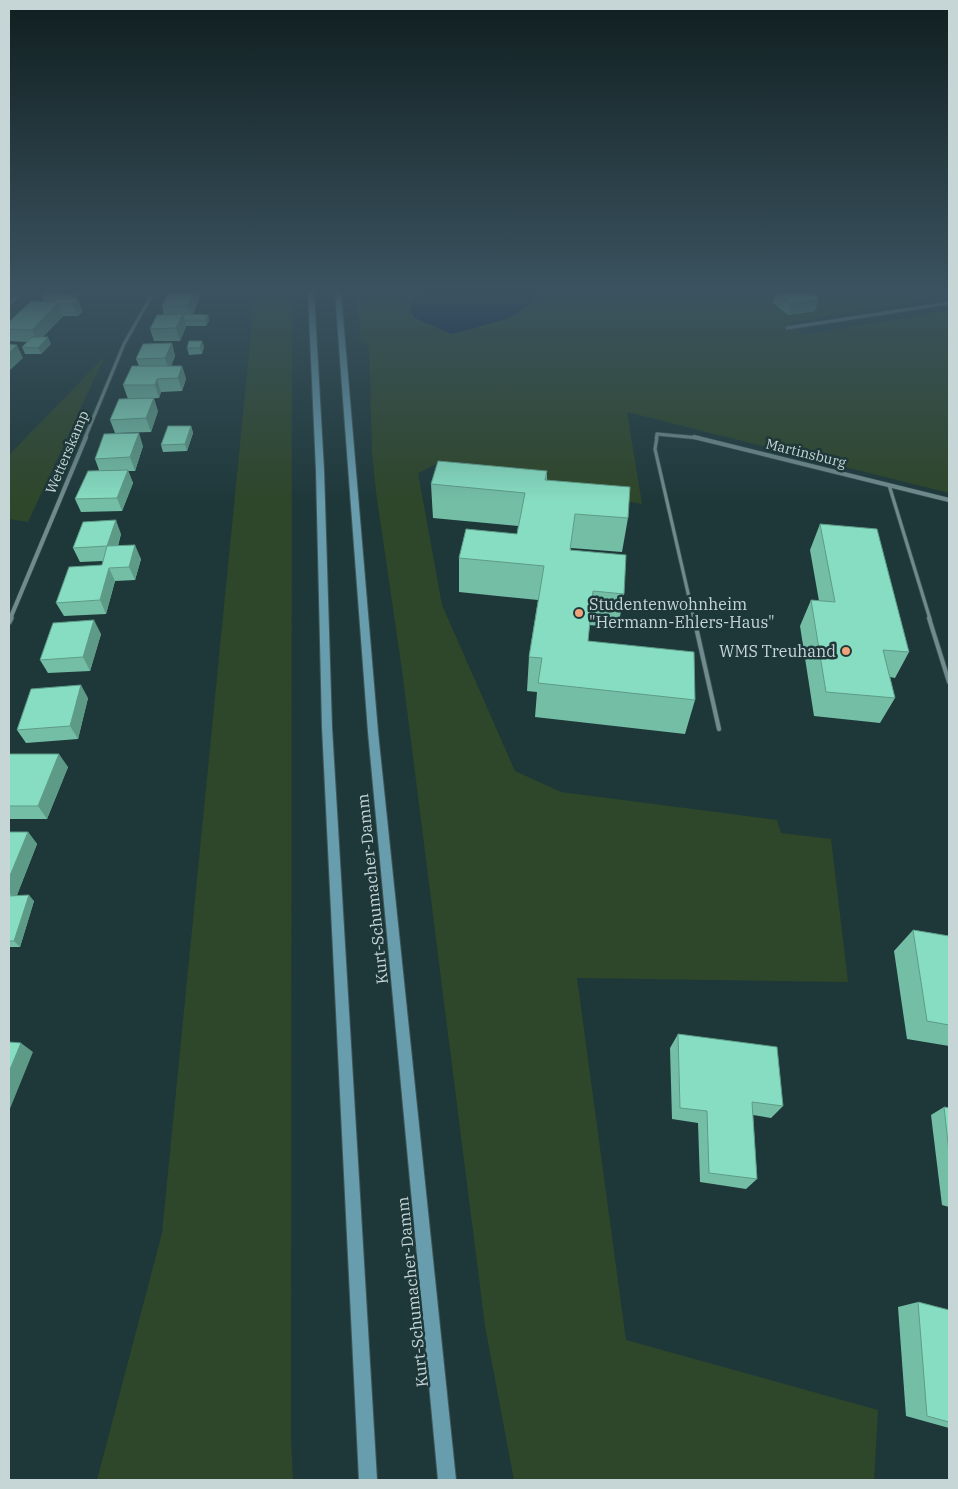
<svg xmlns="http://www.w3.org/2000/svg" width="958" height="1489" font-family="'IBM Plex Serif',serif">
<rect width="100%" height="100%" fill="#1e383a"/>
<g fill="#2e4629">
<path d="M255,293H292L291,1439L293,1480H97L162,1233Z"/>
<path d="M356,293H949V296L789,323L803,335L949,311V493L627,412L642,504L436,464L418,473L442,605L515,771L561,792L777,820L781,833L831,839L848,982L577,978L626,1340L878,1410L874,1480H514L485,1326L402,670L376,492L372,452L369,346L361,339Z"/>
<path d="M105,356L28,522L9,519V455Z"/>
</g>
<path fill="#081b4c" d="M422,293H536L538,294L517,314L506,319L452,334L415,318L411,312L410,303Z"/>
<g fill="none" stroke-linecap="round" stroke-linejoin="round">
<defs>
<path id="lane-far2" d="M656,438L657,434"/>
<g id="lane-far1">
<path d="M657,437L655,449L694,619"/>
<path d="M889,485L930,619"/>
</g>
<g id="lane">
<path d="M694,618L719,729"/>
<path d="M929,618L949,682"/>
</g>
<g id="street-far2">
<path d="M9,304L20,293"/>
<path d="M787,328L949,303"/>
<path d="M657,434L699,438"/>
<path d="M85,438L124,344L153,293"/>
</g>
<g id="street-far1">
<path d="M694,437L949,500"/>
<path d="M10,619L86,437"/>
</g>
<path id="street" d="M9,622L11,618"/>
<g id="secondary">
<path d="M308,293H314L324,470L332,727L377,1480H359L322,727L316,470Z"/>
<path d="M335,293H341L378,732L456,1480H438L368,732Z"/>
</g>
</defs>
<use href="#lane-far2" stroke="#3f5657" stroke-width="4"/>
<use href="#lane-far1" stroke="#3f5657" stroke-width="4.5"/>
<use href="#lane" stroke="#3f5657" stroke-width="5.5"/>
<use href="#street-far2" stroke="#3f5657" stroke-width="4.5"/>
<use href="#street-far1" stroke="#3f5657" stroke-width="5"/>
<use href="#street" stroke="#3f5657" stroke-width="7"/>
<use href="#secondary" stroke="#3f5657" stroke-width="2"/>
<use href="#lane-far2" stroke="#6f8b8d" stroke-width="2.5"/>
<use href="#lane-far1" stroke="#6f8b8d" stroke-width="3"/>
<use href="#lane" stroke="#6f8b8d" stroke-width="4"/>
<use href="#street-far2" stroke="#6f8b8d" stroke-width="3"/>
<use href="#street-far1" stroke="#6f8b8d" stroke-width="4"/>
<use href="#street" stroke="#6f8b8d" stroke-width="5"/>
<use href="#secondary" fill="#689dae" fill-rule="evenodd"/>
</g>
<g fill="#74bea6">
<path d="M41,293H81L75,299H78L82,312L78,316H63L43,337L51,344L41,354H25L22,347L27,342L9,341V322L44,301Z"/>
<path d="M168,293H206L205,295H198L199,300L193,314L208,315L209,321L206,326H186L180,341H154L150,329L164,315L162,306Z"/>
<path d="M776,293H812L815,311L788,315L773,303Z"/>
<path d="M202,341L204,347L202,354L189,355L187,348Z"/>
<path d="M172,343L175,356L171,366H182L186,379L182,391L161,392L159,398L128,399L123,385L139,366L136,359Z"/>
<path d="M158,411L151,432L115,433L110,420Z"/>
<path d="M191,426L193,433L187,451L163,452L161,445Z"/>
<path d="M143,446L135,471H128L133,483L122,511L81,512L75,499L99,470L95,459Z"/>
<path d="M547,471V480L628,518L622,552L571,548V550L624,594L618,628L589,625L588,641L695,700L685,734L535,717L537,692L527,691L529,657L538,600L459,592V558L517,534L518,526L433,518L431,484Z"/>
<path d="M820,524L909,652L895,678L890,677L895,698L880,723L814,716L800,626L811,600L819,601L810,550Z"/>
<path d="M121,534L118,546L141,559L135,580L115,581L106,614L64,616L56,603L102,565L103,561L80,562L73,548Z"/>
<path d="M101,634L90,671L48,673L40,660Z"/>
<path d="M88,698L78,739L26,743L17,730Z"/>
<path d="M9,754L68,767L47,819H9Z"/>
<path d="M9,832H28L37,844L17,895L34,901L20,947H9Z"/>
<path d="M913,930L949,936V1046L907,1039L894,951Z"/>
<path d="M678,1034L783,1106L771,1118L753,1115L757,1179L746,1189L700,1182L698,1123L672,1119L670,1048Z"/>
<path d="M944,1107L949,1108V1207L942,1205L931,1115Z"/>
<path d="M918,1302L949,1310V1428L906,1416L898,1307Z"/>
</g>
<g fill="#5e9b87">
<path d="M65,293H81L71,304H69Z"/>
<path d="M193,293H198L199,300L191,318L188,306Z"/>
<path d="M78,299L82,312L78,316L73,304Z"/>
<path d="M819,299L815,311L788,315L791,303Z"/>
<path d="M58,303L63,316L38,342L32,330Z"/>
<path d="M183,314L186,327L180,341L176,328Z"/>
<path d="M208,315L209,321L206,326L205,320Z"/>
<path d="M48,337L51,344L41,354L38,348Z"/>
<path d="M202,341L204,347L202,354L200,348Z"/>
<path d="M172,343L175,356L169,371L165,358Z"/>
<path d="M17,345L23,358L9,371V353Z"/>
<path d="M182,366L186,379L182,391L178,378Z"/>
<path d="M157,379L161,392L159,398L155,385Z"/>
<path d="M154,398L158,411L151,432L146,418Z"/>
<path d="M191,426L193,433L187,451L185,444Z"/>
<path d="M139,433L143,446L135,471L130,457Z"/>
<path d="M128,470L133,483L122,511L117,498Z"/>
<path d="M116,520L121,534L113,560L107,546Z"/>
<path d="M135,545L141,559L135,580L129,567Z"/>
<path d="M109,568L115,581L106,614L100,600Z"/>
<path d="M94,620L101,634L90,671L83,657Z"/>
<path d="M81,685L88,698L78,739L70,726Z"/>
<path d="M59,754L68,767L47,819L38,806Z"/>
<path d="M28,832L37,844L15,900L9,892V878Z"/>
<path d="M29,895L34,901L20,947L14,941Z"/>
<path d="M21,1043L33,1052L9,1111V1072Z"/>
</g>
<g fill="#87ddc1" stroke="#5e9b87">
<path d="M168,293H193L188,306H162Z"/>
<path d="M780,293H812L819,299L791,303Z"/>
<path d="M60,298L78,299L73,304L58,303L32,330L9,329V322L31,301L56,302Z"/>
<path d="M183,314L176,328L150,329L157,315Z"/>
<path d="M185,314L208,315L205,320H184L183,317Z"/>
<path d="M32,337H48L38,348L22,347Z"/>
<path d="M189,341H202L200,348H187Z"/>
<path d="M172,343L165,358L136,359L143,344Z"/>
<path d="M9,344L17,345L9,353Z"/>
<path d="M132,366H182L178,378L157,379L155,385H123Z"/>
<path d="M154,398L146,418L110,420L119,399Z"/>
<path d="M168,426H191L185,444L161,445Z"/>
<path d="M139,433L130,457L95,459L104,434Z"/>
<path d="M438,461L547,471L545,480L630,487L628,518L575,514L570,550L626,555L624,594L593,591L588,641L694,652L695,700L538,683L542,658L529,657L544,566L459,558L466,529L517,534L525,493L431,484Z"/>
<path d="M128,470L117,498L75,499L88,471Z"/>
<path d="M116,520L107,546L73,548L83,522Z"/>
<path d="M820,524L877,529L909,652L883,650L895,698L826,692L811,600L835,602Z"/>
<path d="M135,545L129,567L109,568L100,600L56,603L69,567L102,565L107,546Z"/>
<path d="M94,620L83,657L40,660L53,623Z"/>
<path d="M81,685L70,726L17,730L31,689Z"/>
<path d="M9,754H59L38,806H9Z"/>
<path d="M9,832H28L9,878Z"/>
<path d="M29,895L14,941H9V896Z"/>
<path d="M913,930L949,936V1025L927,1021Z"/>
<path d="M678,1034L777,1047L783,1106L752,1102L757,1179L709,1173L707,1111L680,1108Z"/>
<path d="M9,1042L21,1043L9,1072Z"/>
<path d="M944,1107L949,1108V1152Z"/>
<path d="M918,1302L949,1310V1422L927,1416Z"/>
</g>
<linearGradient id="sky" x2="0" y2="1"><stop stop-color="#101f20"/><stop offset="0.58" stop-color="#3b5360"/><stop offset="1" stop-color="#3b5360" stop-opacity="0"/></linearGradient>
<rect width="958" height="502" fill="url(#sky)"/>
<g fill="#f0a27a" stroke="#1e383a" stroke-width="2">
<circle cx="579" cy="613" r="5"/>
<circle cx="846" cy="651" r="5"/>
</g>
<g text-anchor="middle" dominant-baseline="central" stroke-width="5" stroke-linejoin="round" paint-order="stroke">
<g font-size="14" fill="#c6d5d6" stroke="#1e383a">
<text transform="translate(67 452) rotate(-67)">Wetterskamp</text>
<text transform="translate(806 453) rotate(14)">Martinsburg</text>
</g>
<g font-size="16" fill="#c6d5d6" stroke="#1e383a" text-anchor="start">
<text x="589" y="604">Studentenwohnheim<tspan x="589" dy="18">"Hermann-Ehlers-Haus"</tspan></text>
<text x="836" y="651" text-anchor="end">WMS Treuhand</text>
</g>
<g font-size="16" fill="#c6d5d6" stroke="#1e383a">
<text transform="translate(372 889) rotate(-96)">Kurt-Schumacher-Damm</text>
<text transform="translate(412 1292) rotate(-96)">Kurt-Schumacher-Damm</text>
</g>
</g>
<rect width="958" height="1489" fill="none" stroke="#c6d5d6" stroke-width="20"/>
</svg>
